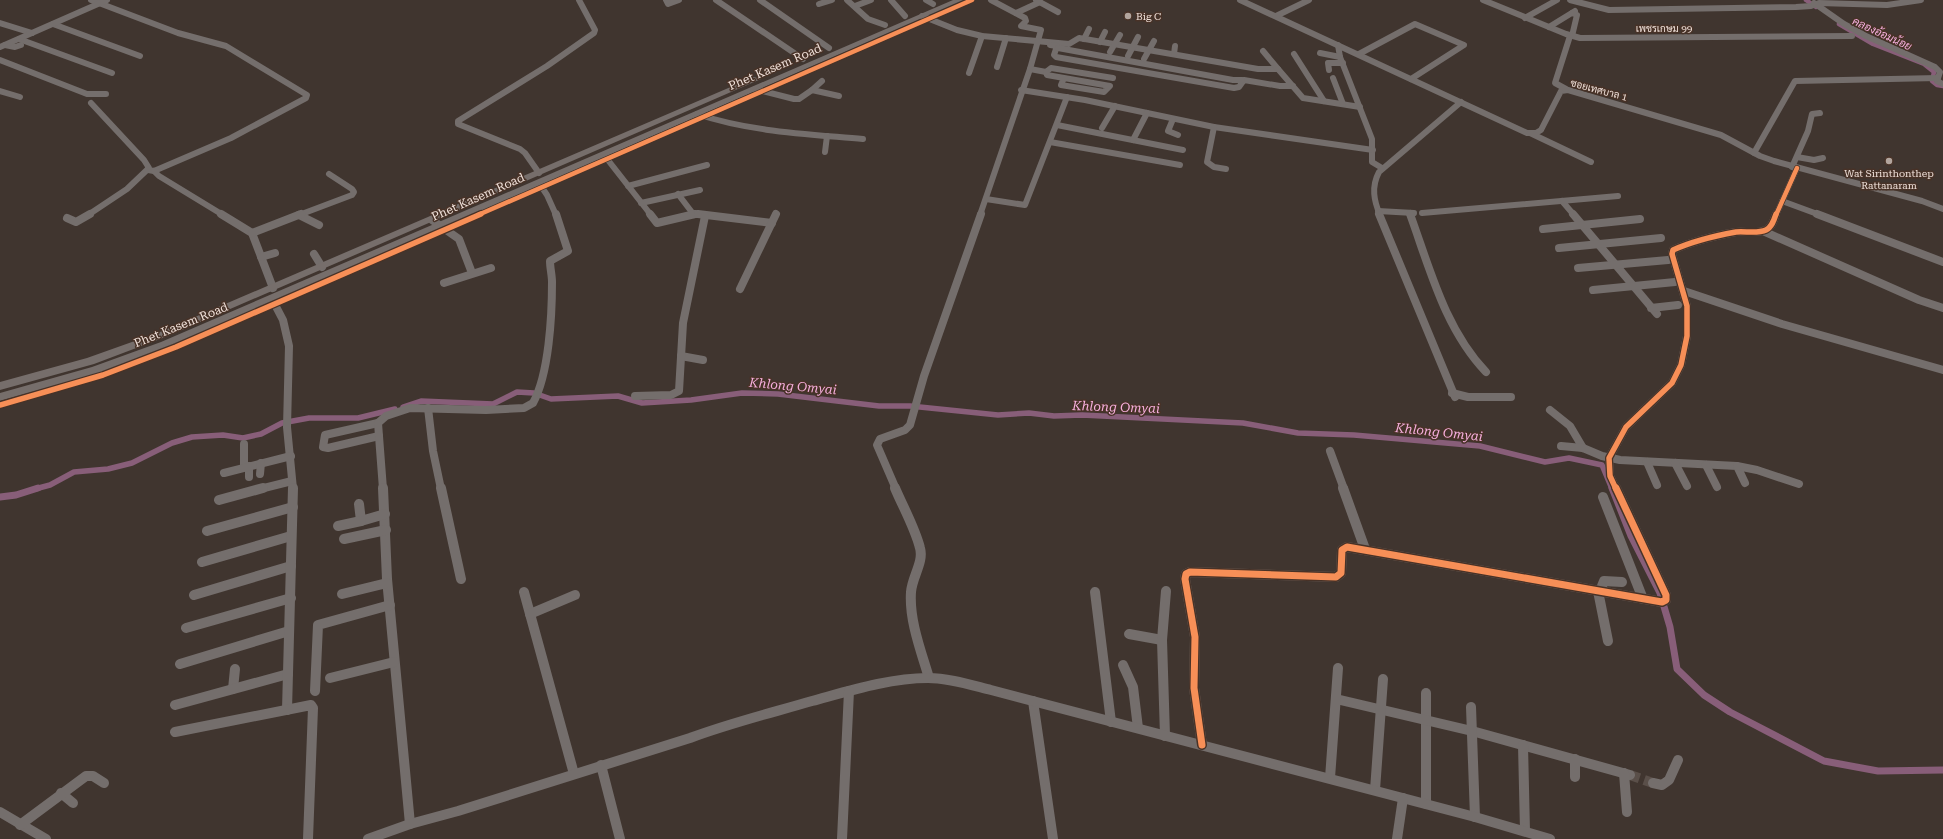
<svg xmlns="http://www.w3.org/2000/svg" width="1943" height="839" font-family="'Roboto Serif',Sarabun,serif">
<rect width="100%" height="100%" fill="#40352f"/>
<g fill="none" stroke-linecap="round" stroke-linejoin="round">
<g stroke="#885e79" stroke-width="4.5">
<path d="M1806,0L1816,7"/>
<path d="M1839,24L1873,44L1924,64L1934,72L1932,81L1937,85L1943,86"/>
</g>
<g stroke="#885e79" stroke-width="5.5">
<path d="M403,407L421,401L493,404L517,392L534,393L551,399L618,396L642,403L691,400L742,393L778,394L879,406H910L998,415L1029,413L1054,416L1082,415L1243,423L1298,433L1354,435L1480,446L1545,462L1569,458L1602,465L1612,489"/>
<path d="M35,489L50,485L74,472L108,469L132,463L172,443L192,437L223,435L243,438L261,434L282,423L309,418H358L395,409"/>
</g>
<g stroke="#885e79" stroke-width="7">
<path d="M1612,488L1631,536L1660,593L1670,627L1677,669L1704,695L1730,712L1824,761L1878,771L1943,770"/>
<path d="M0,497L16,495L38,488"/>
</g>
<path stroke="#5a4f49" stroke-width="10" stroke-dasharray="10 5" stroke-linecap="butt" d="M1630,775L1653,783"/>
<g stroke="#746e6c" stroke-width="6">
<path d="M91,0L178,33L226,46L307,95L306,98L231,138L154,171L148,170"/>
<path d="M666,0L668,4L679,0"/>
<path d="M716,0L803,59"/>
<path d="M760,0L829,48"/>
<path d="M847,0L868,19L885,25"/>
<path d="M891,0L905,16"/>
<path d="M926,0L933,4"/>
<path d="M1036,0L1058,12"/>
<path d="M1240,0L1527,133H1536L1541,130L1561,91L1568,90L1721,135L1760,156L1774,161L1922,201L1943,209"/>
<path d="M1483,0L1566,34L1580,38L1852,36"/>
<path d="M1570,0L1609,10L1796,7L1811,6L1819,3L1887,5L1921,0"/>
<path d="M1814,3L1844,24L1866,36L1935,67L1940,72L1937,81L1943,84"/>
<path d="M819,4L832,0"/>
<path d="M855,6L871,0"/>
<path d="M1016,13L1040,2"/>
<path d="M1572,13L1577,15L1572,36"/>
<path d="M922,16L957,30L982,36L1069,44L1079,38L1258,69H1278L1303,98L1360,107"/>
<path d="M1276,16L1309,0"/>
<path d="M1525,18L1557,0"/>
<path d="M0,23L32,33"/>
<path d="M53,24L140,56"/>
<path d="M1549,27L1575,11"/>
<path d="M19,39L112,73"/>
<path d="M1084,39L1089,29"/>
<path d="M1100,42L1105,32"/>
<path d="M5,45L15,47L21,45"/>
<path d="M1050,45L1057,46L1054,55L1056,57L1234,88L1239,87L1244,80L1280,86H1293"/>
<path d="M1338,45L1340,57L1372,139V162L1382,168"/>
<path d="M0,47L107,0"/>
<path d="M1058,48L1233,80H1242"/>
<path d="M1263,51L1278,69"/>
<path d="M1110,52L1120,35"/>
<path d="M1320,53L1340,57"/>
<path d="M1174,54L1175,46"/>
<path d="M1294,54L1324,101"/>
<path d="M1359,54L1415,24L1464,45L1411,79"/>
<path d="M1128,56L1138,37"/>
<path d="M1144,59L1154,41"/>
<path d="M0,60L87,94H106"/>
<path d="M997,67L1006,38"/>
<path d="M1030,69L1046,72L1051,68L1113,78"/>
<path d="M1329,70L1328,63H1343"/>
<path d="M1046,72L1047,75L1110,86L1104,92L1061,85L1064,78"/>
<path d="M969,73L982,36"/>
<path d="M1333,78L1343,104"/>
<path d="M755,89L794,99H799L812,90L839,96"/>
<path d="M1566,89L1555,83L1570,36"/>
<path d="M812,90L822,81"/>
<path d="M1021,90L1085,100L1214,127L1373,150"/>
<path d="M0,91L20,97"/>
<path d="M697,114C751,132 807,134 863,139"/>
<path d="M1173,119L1168,131L1178,135"/>
<path d="M1057,125L1183,150"/>
<path d="M1214,127L1207,162L1214,167L1226,169"/>
<path d="M1102,128L1115,106"/>
<path d="M1530,133L1591,162"/>
<path d="M1133,140L1147,113"/>
<path d="M1050,142L1180,165"/>
<path d="M825,152L827,136"/>
<path d="M1754,153L1795,81L1938,78"/>
<path d="M604,155L651,215"/>
<path d="M1797,157L1814,160L1823,158"/>
<path d="M1792,167L1808,131L1812,114L1820,113"/>
<path d="M154,171L159,176L223,215"/>
<path d="M539,173L525,153L520,149L458,124V121L547,66L594,33L595,30L579,0"/>
<path d="M539,183L547,195L556,215"/>
<path d="M628,186L707,165"/>
<path d="M678,194L694,215"/>
<path d="M986,199L1025,205L1067,97"/>
<path d="M1562,201L1574,215"/>
<path d="M1782,201L1820,215"/>
<path d="M641,203L700,190"/>
<path d="M1378,211L1414,213"/>
<path d="M1410,213L1411,215"/>
<path d="M1422,213L1618,196"/>
<path d="M88,215L127,189L149,168L144,160L91,103"/>
<path d="M299,215L352,195L354,192L352,189L329,174"/>
<path d="M691,215H707"/>
<path d="M980,215L1030,69L1041,30L1021,26L1026,21L1025,18L991,0"/>
<path d="M1380,215C1374,201 1371,187 1379,172L1461,102"/>
<path d="M1776,215L1797,168"/>
</g>
<g stroke="#746e6c" stroke-width="8">
<path d="M221,214L252,233L273,288"/>
<path d="M650,214L657,223L695,214"/>
<path d="M698,214L772,223"/>
<path d="M1379,214L1455,397"/>
<path d="M1410,214C1430,269 1445,329 1486,372"/>
<path d="M1573,214L1657,314"/>
<path d="M1817,214L1943,262"/>
<path d="M299,215L319,225"/>
<path d="M67,218L76,222L90,214"/>
<path d="M432,220L459,239L472,273"/>
<path d="M1543,229L1640,219"/>
<path d="M1763,231L1919,300L1943,308"/>
<path d="M252,233L301,214"/>
<path d="M1559,248L1661,238"/>
<path d="M314,254L322,267"/>
<path d="M261,257L275,253"/>
<path d="M1578,268L1668,260"/>
<path d="M444,283L491,268"/>
<path d="M740,289L776,214"/>
<path d="M1593,290L1675,282"/>
<path d="M1684,291L1782,324L1943,370"/>
<path d="M272,299L283,320L289,346L287,427L293,489"/>
<path d="M1651,308L1678,305"/>
<path d="M681,356L703,360"/>
<path d="M1452,393L1468,397H1511"/>
<path d="M635,396L671,395L679,391L683,323L705,216"/>
<path d="M428,408L433,451L441,489"/>
<path d="M1550,410L1570,426L1583,448"/>
<path d="M378,423L325,435L323,447L328,448L379,436"/>
<path d="M244,444V467"/>
<path d="M1561,446L1583,448L1602,456L1620,460L1737,466L1745,483"/>
<path d="M1330,451L1344,489"/>
<path d="M1647,462L1657,485"/>
<path d="M1675,463L1687,486"/>
<path d="M1706,465L1717,487"/>
<path d="M249,466V477"/>
<path d="M1737,466L1757,470L1799,484"/>
<path d="M224,473L291,456"/>
<path d="M260,474L261,463"/>
<path d="M260,489L292,481"/>
<path d="M383,489L378,423L386,416L410,408L486,410L524,408L533,403C549,374 552,316 552,282C552,275 550,268 550,261L568,251L556,214"/>
<path d="M896,489L877,445L880,439L905,430L910,425L924,376L981,214"/>
<path d="M1616,489L1610,476L1609,458L1626,427L1672,383L1681,365L1687,336V306L1672,254L1673,250C1693,241 1714,236 1736,232C1745,231 1758,234 1766,230C1772,227 1774,220 1776,214"/>
</g>
<g stroke="#746e6c" stroke-width="10">
<path d="M383,488L387,579L410,824"/>
<path d="M441,488L461,579"/>
<path d="M895,488C903,507 915,528 920,548C924,562 912,577 911,592C909,620 921,651 929,678"/>
<path d="M1343,488L1365,549"/>
<path d="M1603,497L1643,599"/>
<path d="M219,500L263,488"/>
<path d="M359,504L361,521L385,514"/>
<path d="M338,526L361,521"/>
<path d="M207,531L293,507"/>
<path d="M344,539L386,530"/>
<path d="M202,562L291,536"/>
<path d="M1598,591L1608,641"/>
<path d="M524,592L574,774"/>
<path d="M1095,592L1111,722"/>
<path d="M1603,592L1602,586L1604,581L1622,582"/>
<path d="M342,594L387,583"/>
<path d="M194,595L291,566"/>
<path d="M530,614L575,595"/>
<path d="M186,628L291,598"/>
<path d="M1129,634L1162,640"/>
<path d="M180,664L289,631"/>
<path d="M1123,665L1133,687L1138,728"/>
<path d="M330,678L394,662"/>
<path d="M233,689L235,669"/>
<path d="M315,691L318,625L390,605"/>
<path d="M1426,693V804"/>
<path d="M1336,699L1472,731L1630,775"/>
<path d="M1033,701L1053,839"/>
<path d="M175,705L288,674"/>
<path d="M1471,707L1475,817"/>
<path d="M287,710L293,488"/>
<path d="M175,732L311,705L313,708L308,839"/>
<path d="M1165,736L1162,640L1166,591"/>
<path d="M1202,745L1194,688L1195,637L1185,579L1186,574L1190,572L1336,577L1341,573L1342,550L1347,547L1662,602L1666,600V595L1616,488"/>
<path d="M1523,745L1525,831"/>
<path d="M1575,759V777"/>
<path d="M601,765L620,839"/>
<path d="M1624,773L1627,812"/>
<path d="M1330,778L1338,668"/>
<path d="M1653,783L1662,785L1669,780L1678,760"/>
<path d="M1375,790L1383,679"/>
<path d="M61,793L73,803"/>
<path d="M0,812L46,839"/>
<path d="M20,825L86,776H93L104,783"/>
<path d="M368,839L410,824L458,811L690,738C730,723 771,713 812,701C849,691 890,678 928,678C949,678 971,685 991,690L1475,817L1550,839"/>
<path d="M842,839L849,691"/>
<path d="M1397,839L1403,798"/>
</g>
<g fill="#766e6b" fill-rule="evenodd">
<path d="M953,0H963L169,348L99,373L0,401V393L92,367L161,342Z"/>
<path d="M754,77L761,79L168,336L94,364L0,390V382L87,358L160,332Z"/>
</g>
<defs>
<g id="cycleway-far2">
<path d="M478,215L972,0"/>
<path d="M1776,215L1797,168"/>
</g>
<g id="cycleway-far1">
<path d="M0,405L103,375L176,347L481,214"/>
<path d="M1616,489L1610,476L1609,458L1626,427L1672,383L1681,365L1687,336V306L1672,254L1673,250C1693,241 1714,236 1736,232C1745,231 1758,234 1766,230C1772,227 1774,220 1776,214"/>
</g>
<path id="cycleway" d="M1202,745L1194,688L1195,637L1185,579L1186,574L1190,572L1336,577L1341,573L1342,550L1347,547L1662,602L1666,600V595L1616,488"/>
</defs>
<use href="#cycleway-far2" stroke="#483227" stroke-width="6"/>
<use href="#cycleway-far1" stroke="#483227" stroke-width="8"/>
<use href="#cycleway" stroke="#483227" stroke-width="10"/>
<use href="#cycleway-far2" stroke="#f78f57" stroke-width="4.5"/>
<use href="#cycleway-far1" stroke="#f78f57" stroke-width="5.5"/>
<use href="#cycleway" stroke="#f78f57" stroke-width="7"/>
</g>
<g fill="#b2a59e" stroke="#483227" stroke-width="1.5">
<circle cx="1128" cy="16" r="4"/>
<circle cx="1889" cy="161" r="4"/>
</g>
<g text-anchor="middle" dominant-baseline="central" stroke-width="3" stroke-linejoin="round" paint-order="stroke">
<g font-size="10" fill="#f0e1da" stroke="#483227" text-anchor="start">
<text x="1136" y="16">Big C</text>
<text x="1889" y="173" text-anchor="middle">Wat Sirinthonthep<tspan x="1889" dy="12">Rattanaram</tspan></text>
</g>
<g font-size="10" fill="#f0e1da" stroke="#483227">
<text x="1664" y="28">เพชรเกษม 99</text>
<text transform="translate(1599 90) rotate(15)">ซอยเทศบาล 1</text>
</g>
<g font-size="11" font-style="italic" fill="#f6afde" stroke="#483227">
<text transform="translate(1882 34) rotate(25)">คลองอ้อมน้อย</text>
</g>
<g font-size="12" fill="#f0e1da" stroke="#483227">
<text transform="translate(775 67) rotate(-23)">Phet Kasem Road</text>
<text transform="translate(478 197) rotate(-24)">Phet Kasem Road</text>
<text transform="translate(181 325) rotate(-22)">Phet Kasem Road</text>
</g>
<g font-size="13" font-style="italic" fill="#f6afde" stroke="#483227">
<text transform="translate(793 386) rotate(5)">Khlong Omyai</text>
<text transform="translate(1116 407) rotate(2)">Khlong Omyai</text>
<text transform="translate(1439 432) rotate(6)">Khlong Omyai</text>
</g>
</g>
</svg>
